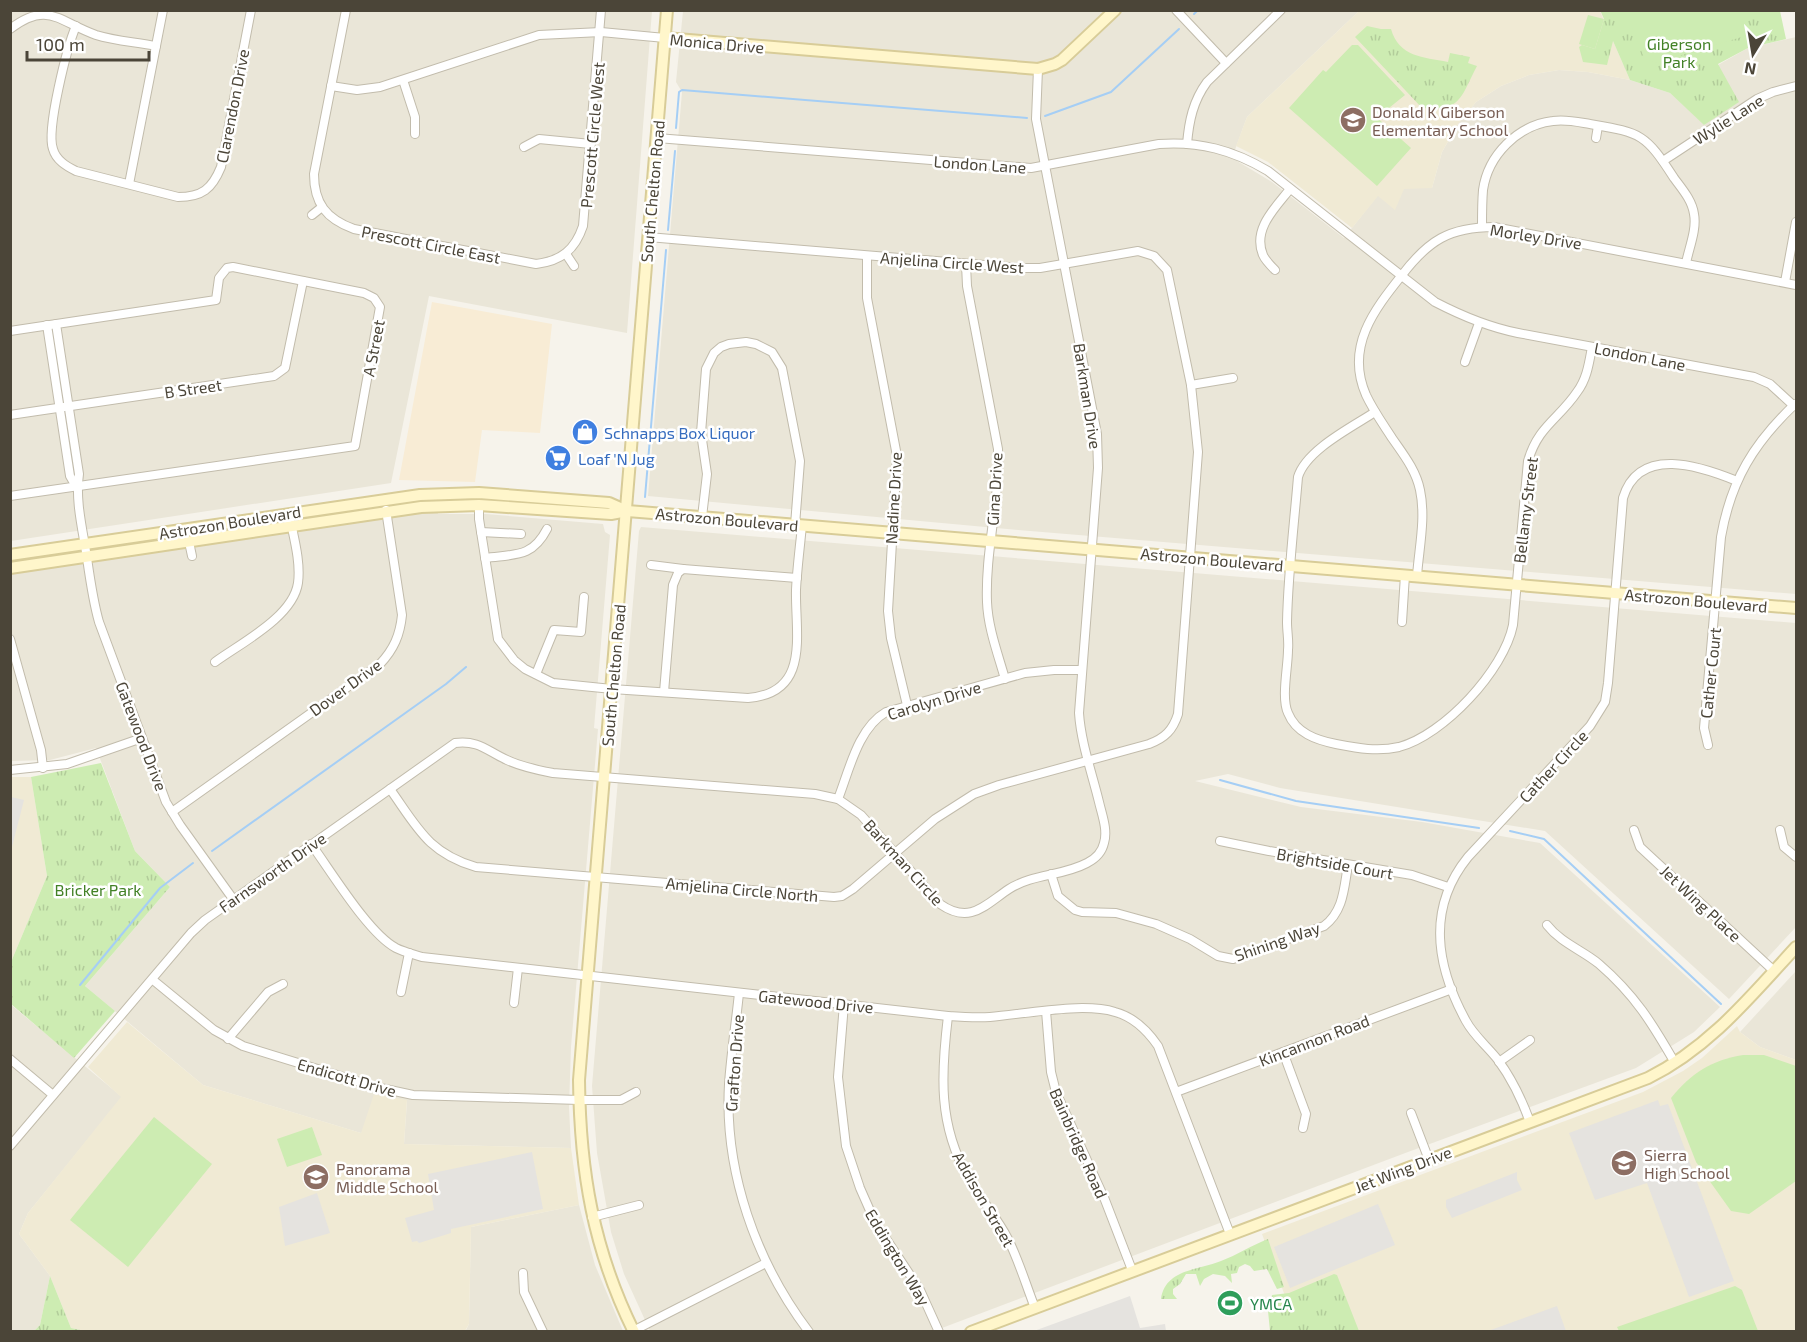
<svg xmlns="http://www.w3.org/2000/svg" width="1807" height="1342" font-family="'Exo 2',sans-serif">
<defs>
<pattern id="grass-tufts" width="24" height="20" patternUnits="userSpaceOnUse" patternTransform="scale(1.5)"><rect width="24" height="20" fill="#cdecb2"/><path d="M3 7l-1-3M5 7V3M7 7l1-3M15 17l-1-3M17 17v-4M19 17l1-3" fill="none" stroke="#b2cc9a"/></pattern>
</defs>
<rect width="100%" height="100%" fill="#f6f3eb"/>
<g fill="#eae6d8">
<path d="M11,11H652L627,333L429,296L391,483L11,541Z"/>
<path d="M683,11H1359L1247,117L1232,158L1272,182L1344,238L1378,195L1404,188H1432L1442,152L1458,124L1476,102L1501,86L1529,75L1559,70L1588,72L1630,80L1670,93L1705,125L1718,65L1748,48L1796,37V594L1018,530L648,496L682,92L676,82Z"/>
<path d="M437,510L438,514H486L603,524L605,532L610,535L594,728L598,729L571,1047L569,1107L571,1148L404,1144L407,1101L361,1133L203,1085L85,986L170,887L135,851L96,748L50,760L11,761V573Z"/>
<path d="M641,527L1796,623V927L1729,999L1545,831L1280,788L1228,774L1195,781L1301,807L1422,822L1540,843L1720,1007L1694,1032L1636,1068L1408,1152L934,1331H650L624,1274L611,1232L597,1153L592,1086L639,531Z"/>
<path d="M1796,971V1060L1760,1047L1740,1032Z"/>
<path d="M10,1004L122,1097L28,1213L19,1234L50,1276L40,1325L34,1331H11Z"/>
<path d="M579,1205L595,1265L623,1331L465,1332L469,1324L471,1227Z"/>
</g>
<path fill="#f8ecd5" d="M432,302L552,324L540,433L482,430L475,482L399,480Z"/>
<g fill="#f0ead4">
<path d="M1359,11H1600L1630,80L1588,72L1559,70L1529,75L1501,86L1476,102L1458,124L1442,152L1432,188L1404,189L1395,210L1378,196L1352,228L1268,162L1236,146L1247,117Z"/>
<path d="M11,777H31L47,876L11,962Z"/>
<path d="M127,1022L203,1085L361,1133L374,1094L407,1100L404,1144L571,1148L579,1205L471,1227L469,1324L465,1331H85L71,1328L50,1276L19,1234L28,1213L121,1097L88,1067Z"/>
<path d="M1737,1026L1740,1032L1760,1047L1796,1060V1331H1298L1262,1234L1643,1092L1683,1071L1702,1058Z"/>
</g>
<g fill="url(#grass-tufts)">
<path d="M1600,10L1780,11L1786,39L1748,48L1718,64L1739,102L1704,125L1670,93L1630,80L1613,41L1607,65L1583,62L1579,47L1582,45L1595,49L1604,19Z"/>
<path d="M1367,26L1381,29H1391C1399,57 1423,57 1448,62L1450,53L1470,57L1468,63L1477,66C1460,98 1462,111 1422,108L1355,37Z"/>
<path d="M101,763L135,851L170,887L85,986L115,1011L74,1058L11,1004V962L47,876L31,777Z"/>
<path d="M1268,1239L1284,1287L1277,1289L1267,1269L1254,1271L1250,1266L1245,1264L1239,1267L1237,1273L1231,1274L1232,1283L1225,1276L1213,1274L1204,1279L1200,1286L1196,1274H1186L1180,1284L1173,1289V1294L1177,1299H1161C1165,1269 1199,1270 1221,1261C1237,1255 1252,1245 1268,1239Z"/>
<path d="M1334,1274L1337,1275L1359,1331H1270L1268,1311L1274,1310L1277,1305L1275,1301L1271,1300L1272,1295L1289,1293Z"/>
<path d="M50,1276L71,1328L85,1331H34L40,1325Z"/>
</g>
<g fill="#cdecb2">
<path d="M1626,11H1738L1745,36L1655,63L1644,58Z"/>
<path d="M1588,15L1604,19L1595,49L1579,44Z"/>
<path d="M1352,45H1358L1405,95L1384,112L1374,115L1411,148L1377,186L1289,108L1323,70L1326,72Z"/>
<path d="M1743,1055H1764L1796,1066V1181L1749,1214L1731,1211L1696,1162L1671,1098C1691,1073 1712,1060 1743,1055Z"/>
<path d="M154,1117L212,1164L128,1267L70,1220Z"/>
<path d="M312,1127L322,1155L287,1167L277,1139Z"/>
<path d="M1735,1286L1742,1290L1758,1331H1619L1617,1327Z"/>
</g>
<g fill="#e5e3df">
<path d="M11,797L24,800L11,851L10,799Z"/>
<path d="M1658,1100L1660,1106L1668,1104L1734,1281L1689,1297L1647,1183L1595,1200L1569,1133Z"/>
<path d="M532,1152L543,1209L451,1229V1233L419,1243L417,1241L412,1242L405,1218L434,1210L428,1174Z"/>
<path d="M1517,1172V1180L1522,1190L1452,1218L1446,1207V1200Z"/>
<path d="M317,1193L330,1233L285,1246L279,1207Z"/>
<path d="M1378,1204L1395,1245L1290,1288L1274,1247Z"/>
<path d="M1130,1296L1140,1328L1165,1324L1166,1331H1034Z"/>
<path d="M1557,1306L1566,1331H1488Z"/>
</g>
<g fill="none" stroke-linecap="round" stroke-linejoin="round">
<g stroke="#a5cef5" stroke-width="2">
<path d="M1194,14L1198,10"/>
<path d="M1045,116L1111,92L1179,29"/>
<path d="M676,128L679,92L682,90L1027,118"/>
<path d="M668,230L675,151"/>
<path d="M645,497L666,250"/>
<path d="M1220,780L1296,801L1479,828"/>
<path d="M1510,831L1544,839L1721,1004"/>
<path d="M212,851L446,684L466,667"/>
<path d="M80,985L160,888L193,863"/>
</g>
<defs>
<g id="street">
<path d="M346,10L314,174C314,203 326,219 354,229L536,264C561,261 575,250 583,226L601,10"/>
<path d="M1176,10L1226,63"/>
<path d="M76,26C67,47 46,130 53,149C56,160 66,166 76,171L178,197C202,197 212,189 221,167L251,10"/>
<path d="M10,29C48,0 59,22 96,35C115,41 136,42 156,46"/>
<path d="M403,80L415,117V134"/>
<path d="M331,86L357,90L380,87L539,35L601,32L665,38"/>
<path d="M657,138L1031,168L1159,144C1199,141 1233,150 1268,171L1435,302C1462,316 1488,327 1518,333L1754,377L1770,384L1794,406"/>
<path d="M1596,138L1598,126"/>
<path d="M1187,144C1189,121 1193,101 1207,82L1281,10"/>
<path d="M524,147L539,139L591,144"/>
<path d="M1663,161L1757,99L1773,92L1796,86"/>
<path d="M129,184L163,10"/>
<path d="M312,215L322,207"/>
<path d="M1482,227C1482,215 1482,202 1483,190C1488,155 1518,125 1553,121C1566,119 1578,122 1590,124C1641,133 1645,133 1674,178C1682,189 1692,200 1694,214C1697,229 1689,248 1686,263"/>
<path d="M566,254L574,266"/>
<path d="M867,256V298L897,456L888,611L891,638L907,705"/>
<path d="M966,264L967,286L998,449C1000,500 985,551 987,602C988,628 998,654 1005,679"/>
<path d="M1275,270C1271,266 1265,260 1263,255C1252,229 1276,207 1290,189"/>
<path d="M1785,282L1796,222"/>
<path d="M56,324L79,474C75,501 83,531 87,558C90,579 93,601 99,622L166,802L180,825L233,899"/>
<path d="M47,325L70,476L77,488"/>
<path d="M10,331L216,300L219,278L227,268L233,267L364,293L374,298L380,307L355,446L10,496"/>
<path d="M1465,362L1479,323"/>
<path d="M1191,385L1233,378"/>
<path d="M1375,412C1352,427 1306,450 1298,477C1294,525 1288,574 1287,622C1287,632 1289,641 1288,650C1288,667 1281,698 1288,713C1296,733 1316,740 1336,744C1357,748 1377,752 1399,747C1444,735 1504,670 1513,625L1528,461C1538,426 1559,419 1577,392C1587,379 1589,363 1592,347"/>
<path d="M10,415L274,376L285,368L303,281"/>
<path d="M479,505V519L498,639L514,660L525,669L553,683L612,689L748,698C811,693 795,634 796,590C797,569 800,547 802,525"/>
<path d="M702,517L707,474L701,433L706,369L714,353L721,347L729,344L746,342L756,344L772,352L782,368L800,461L795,525"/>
<path d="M481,532L521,534"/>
<path d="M189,542L192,556"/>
<path d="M485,558C515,554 532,558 547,529"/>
<path d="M651,565L683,569"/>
<path d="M1417,576C1419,548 1426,518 1420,490C1416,470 1403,454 1392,438C1383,424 1373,410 1366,395C1345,347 1374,310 1402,275C1428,241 1449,227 1494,227L1796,285"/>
<path d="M1402,622L1405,575"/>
<path d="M10,639L41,750L43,768"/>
<path d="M215,662C241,643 293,617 298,583C301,561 293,535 289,513"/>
<path d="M536,674L554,630L581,632L584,597"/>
<path d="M664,692L673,585L678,573L683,569L797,578"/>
<path d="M1708,745L1704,728L1721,537C1731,480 1754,443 1795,404"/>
<path d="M10,770L67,764L142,738"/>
<path d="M390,789C417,827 428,853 476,867L834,897L842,896L853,889L935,819L974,794L999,785L1149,744C1165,738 1173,730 1178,714L1198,452L1191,385L1167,270L1154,256L1138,251L1040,268H1020L648,237"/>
<path d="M838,799C849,771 858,728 886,712L1025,673L1054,670H1081"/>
<path d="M172,812L380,664C394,649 400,635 402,615L386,510"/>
<path d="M1634,830L1640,847L1774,971"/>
<path d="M1780,830L1784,847L1796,857"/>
<path d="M1220,841L1269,851L1412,875L1448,887"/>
<path d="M311,844C331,871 368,933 396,948C404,952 413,954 422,957L948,1016C962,1017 976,1018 990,1017C1025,1014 1083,1002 1115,1012C1134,1017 1147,1030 1158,1046L1230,1234"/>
<path d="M1051,874L1058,896L1075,910L1082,912L1116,913L1156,924L1190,939L1218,956L1233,959L1324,926C1344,911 1344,887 1348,865"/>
<path d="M1547,925C1561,943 1582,950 1599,964C1635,995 1652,1023 1675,1063"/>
<path d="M153,980L214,1030L243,1046L376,1087L413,1095L579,1100H621L636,1092"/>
<path d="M401,992L409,953"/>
<path d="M739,993C736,1023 731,1054 729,1084C724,1172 756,1262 809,1332"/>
<path d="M514,1003L518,968"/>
<path d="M844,1004L838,1077L846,1146L860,1188L875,1222L920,1290L939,1332"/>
<path d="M1046,1011L1051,1072L1056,1092L1105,1200L1132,1270"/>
<path d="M948,1016C941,1074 938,1125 968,1177C980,1199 997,1217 1008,1239C1019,1261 1026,1285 1035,1308"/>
<path d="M228,1039L268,992L283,984"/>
<path d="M1283,1052L1306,1114L1303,1128"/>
<path d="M10,1059L53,1095"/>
<path d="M1499,1062L1530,1040"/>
<path d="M1176,1092L1452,989"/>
<path d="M1411,1113L1429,1160"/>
<path d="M1530,1122C1522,1100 1512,1079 1498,1060C1488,1047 1474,1036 1466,1021C1436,966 1426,909 1468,857L1590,726L1605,702L1608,683L1623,498C1639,445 1700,466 1737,481"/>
<path d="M10,1146L191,933L205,920L455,743C479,740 487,751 507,760C522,767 537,770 553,773L815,794L838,799L861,815L940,904C970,925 985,905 1009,889C1032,874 1063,876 1087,863C1095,859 1102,852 1104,843C1108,830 1102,815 1099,802C1092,773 1081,743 1079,713L1098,468L1097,434L1036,119L1038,69"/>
<path d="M592,1217L639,1205"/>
<path d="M523,1273L524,1292L543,1332"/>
<path d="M631,1332L766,1263"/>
</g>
<g id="secondary">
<path d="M665,38L1038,69L1055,64L1062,60L1115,10"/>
<path d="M10,555L420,495L479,493L609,503L627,511"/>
<path d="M10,568L421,507L479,505L611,514L627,511L640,512L1796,608"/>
<path d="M634,1332C593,1249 580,1171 579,1080L667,10"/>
<path d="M971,1332L1648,1078C1709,1048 1751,996 1796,947"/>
</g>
</defs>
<use href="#street" stroke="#c2bcac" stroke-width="10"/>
<use href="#secondary" stroke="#d8cc98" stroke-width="14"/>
<use href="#street" stroke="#fff" stroke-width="8"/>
<use href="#secondary" stroke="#fff6cb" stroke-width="10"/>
</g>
<defs>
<symbol id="school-disc" viewBox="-11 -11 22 22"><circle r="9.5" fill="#8d6e63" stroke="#fff"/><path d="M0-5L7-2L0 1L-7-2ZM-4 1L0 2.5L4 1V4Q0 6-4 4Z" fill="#fff"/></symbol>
<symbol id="shop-disc" viewBox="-11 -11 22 22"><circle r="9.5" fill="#3f7fe0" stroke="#fff"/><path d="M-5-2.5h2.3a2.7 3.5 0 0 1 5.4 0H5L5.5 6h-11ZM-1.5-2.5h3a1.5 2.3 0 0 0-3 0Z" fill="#fff"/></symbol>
<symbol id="supermarket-disc" viewBox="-11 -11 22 22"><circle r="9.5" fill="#3f7fe0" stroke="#fff"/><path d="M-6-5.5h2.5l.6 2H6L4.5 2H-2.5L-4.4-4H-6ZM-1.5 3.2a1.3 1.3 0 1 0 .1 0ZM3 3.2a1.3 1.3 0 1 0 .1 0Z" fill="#fff"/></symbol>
<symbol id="stadium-disc" viewBox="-11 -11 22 22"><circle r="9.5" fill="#2e9e5b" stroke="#fff"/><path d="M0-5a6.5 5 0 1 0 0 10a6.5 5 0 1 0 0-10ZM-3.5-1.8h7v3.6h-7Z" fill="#fff"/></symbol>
</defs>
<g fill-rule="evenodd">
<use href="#school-disc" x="1338" y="105" width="30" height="30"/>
<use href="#shop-disc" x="570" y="417" width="30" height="30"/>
<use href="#supermarket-disc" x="543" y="443" width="30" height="30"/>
<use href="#school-disc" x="1609" y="1148" width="30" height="30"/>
<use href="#school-disc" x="301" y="1162" width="30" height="30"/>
<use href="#stadium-disc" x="1215" y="1288" width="30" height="30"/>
</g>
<g text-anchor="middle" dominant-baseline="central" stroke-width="5" stroke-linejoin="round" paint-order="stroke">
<g font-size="16" fill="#4b4538" stroke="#fff">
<text transform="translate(717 43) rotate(5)">Monica Drive</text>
<text transform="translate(232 106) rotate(-79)">Clarendon Drive</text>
<text transform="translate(1728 119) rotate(-32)">Wylie Lane</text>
<text transform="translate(592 135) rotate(-85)">Prescott Circle West</text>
<text transform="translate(980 164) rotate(4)">London Lane</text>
<text transform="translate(652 191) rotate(-85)">South Chelton Road</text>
<text transform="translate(1536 236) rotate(9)">Morley Drive</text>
<text transform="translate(431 244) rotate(11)">Prescott Circle East</text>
<text transform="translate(952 262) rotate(4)">Anjelina Circle West</text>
<text transform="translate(373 348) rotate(-79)">A Street</text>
<text transform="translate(1640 356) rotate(11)">London Lane</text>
<text transform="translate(193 388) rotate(-8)">B Street</text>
<text transform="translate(1088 396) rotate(81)">Barkman Drive</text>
<text transform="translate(994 489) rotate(-87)">Gina Drive</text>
<text transform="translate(893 498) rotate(-87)">Nadine Drive</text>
<text transform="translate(1525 510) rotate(-83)">Bellamy Street</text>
<text transform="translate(727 519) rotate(5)">Astrozon Boulevard</text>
<text transform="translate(230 522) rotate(-9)">Astrozon Boulevard</text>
<text transform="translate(1212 559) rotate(5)">Astrozon Boulevard</text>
<text transform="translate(1696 600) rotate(5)">Astrozon Boulevard</text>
<text transform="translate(1710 673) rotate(-84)">Cather Court</text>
<text transform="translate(613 675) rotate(-85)">South Chelton Road</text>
<text transform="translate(345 687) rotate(-36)">Dover Drive</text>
<text transform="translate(934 700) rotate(-17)">Carolyn Drive</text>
<text transform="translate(142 736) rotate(69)">Gatewood Drive</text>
<text transform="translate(1553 766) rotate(-47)">Cather Circle</text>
<text transform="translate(904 862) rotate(48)">Barkman Circle</text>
<text transform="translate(1335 863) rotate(10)">Brightside Court</text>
<text transform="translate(272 872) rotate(-35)">Farnsworth Drive</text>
<text transform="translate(742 889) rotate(5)">Amjelina Circle North</text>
<text transform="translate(1701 903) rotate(43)">Jet Wing Place</text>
<text transform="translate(1277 941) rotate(-19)">Shining Way</text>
<text transform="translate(816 1001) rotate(6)">Gatewood Drive</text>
<text transform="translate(1314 1040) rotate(-21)">Kincannon Road</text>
<text transform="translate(734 1063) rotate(-86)">Grafton Drive</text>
<text transform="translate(347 1077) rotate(16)">Endicott Drive</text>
<text transform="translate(1079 1143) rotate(66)">Bainbridge Road</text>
<text transform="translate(1403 1169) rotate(-21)">Jet Wing Drive</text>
<text transform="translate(984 1199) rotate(60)">Addison Street</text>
<text transform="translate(898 1257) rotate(59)">Eddington Way</text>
</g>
<g font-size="16" fill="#428126" stroke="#fff">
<text x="1679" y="43">Giberson<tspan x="1679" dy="18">Park</tspan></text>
<text x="98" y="889">Bricker Park</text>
</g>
<g font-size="16" fill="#785e54" stroke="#fff" text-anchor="start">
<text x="1372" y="111">Donald K Giberson<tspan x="1372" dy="18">Elementary School</tspan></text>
<text x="1644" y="1154">Sierra<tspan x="1644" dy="18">High School</tspan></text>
<text x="336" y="1168">Panorama<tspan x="336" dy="18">Middle School</tspan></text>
</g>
<g font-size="16" fill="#366cbe" stroke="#fff" text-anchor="start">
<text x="604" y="432">Schnapps Box Liquor</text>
<text x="578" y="458">Loaf 'N Jug</text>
</g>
<g font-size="16" fill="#27864d" stroke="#fff" text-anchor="start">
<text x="1250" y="1303">YMCA</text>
</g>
</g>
<rect width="1807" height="1342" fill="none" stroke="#4b4538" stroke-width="24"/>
<g transform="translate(1753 54) rotate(191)" stroke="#ffffff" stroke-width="4.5" paint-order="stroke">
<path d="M0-4.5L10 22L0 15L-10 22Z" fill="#4b4538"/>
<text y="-9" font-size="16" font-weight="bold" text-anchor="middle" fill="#4b4538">N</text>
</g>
<path d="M27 51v9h122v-9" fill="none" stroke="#4b4538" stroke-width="3"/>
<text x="36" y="51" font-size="18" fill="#4b4538" stroke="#ffffff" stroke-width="4.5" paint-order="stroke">100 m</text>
</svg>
